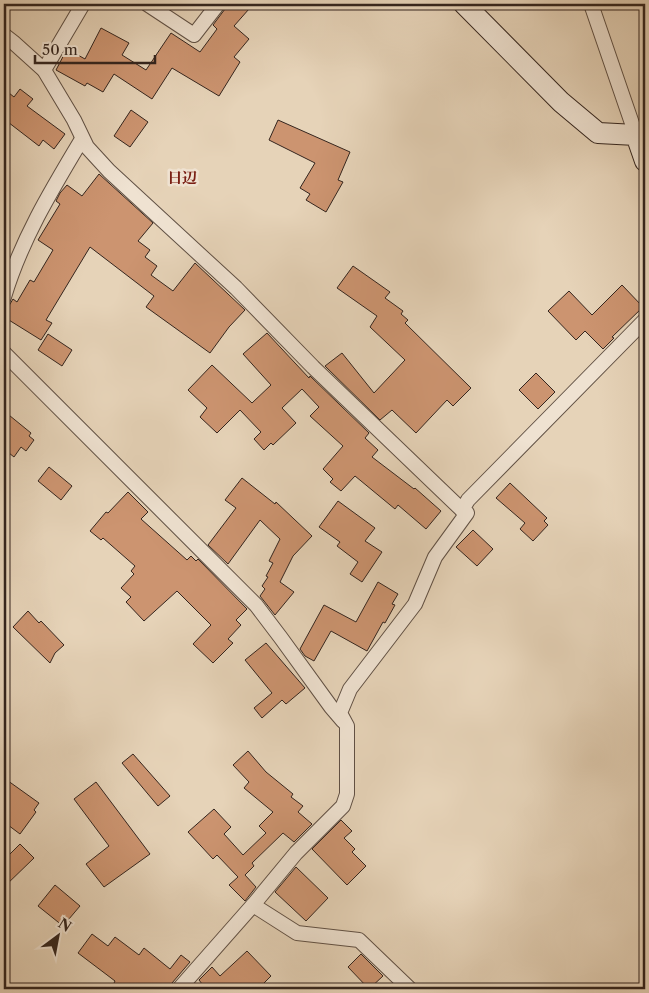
<svg xmlns="http://www.w3.org/2000/svg" width="649" height="993" font-family="'Libre Caslon Text','Noto Serif JP',serif">
<rect width="100%" height="100%" fill="#e6d3b8"/>
<filter id="stains"><feTurbulence type="fractalNoise" baseFrequency=".004" numOctaves="4"/><feColorMatrix values="0 0 0 0 .2 0 0 0 0 .09 0 0 0 0 .02 0 0 0 .5 -.17"/></filter>
<radialGradient id="worn" r=".72"><stop offset=".6" stop-color="#630" stop-opacity="0"/><stop offset="1" stop-color="#630" stop-opacity=".3"/></radialGradient>
<g fill="#cc9470" stroke="#34251e">
<path d="M227,4H242L249,9L234,26L249,39L234,57L240,62L219,96L172,68L152,99L114,74L103,92L87,83L85,86L56,70L67,49L85,59L101,28L129,43L122,55L146,70L171,33L200,52L217,29L213,25L225,9Z"/>
<path d="M4,89L14,97L20,89L33,99L27,106L65,134L54,149L43,140L39,146L4,119Z"/>
<path d="M131,110L148,122L130,147L114,136Z"/>
<path d="M278,120L350,152L338,180L343,182L326,212L306,200L310,194L300,188L315,163L269,140Z"/>
<path d="M99,174L153,223L138,241L150,250L145,257L157,266L151,275L173,291L195,263L245,310L229,327L210,353L146,307L154,296L90,247L46,320L52,323L41,340L4,317V314L13,299L17,302L30,280L34,282L53,250L38,240L60,204L56,201L60,193L67,185L82,196Z"/>
<path d="M353,266L390,292L385,298L403,311L401,314L408,320L405,323L471,388L453,406L447,400L416,433L392,410L380,420L325,366L342,353L374,393L405,360L370,327L377,316L337,288Z"/>
<path d="M622,285L643,307L612,337L614,338L603,349L585,331L576,340L548,311L569,291L592,315Z"/>
<path d="M267,333L309,378L310,376L369,433L365,438L378,450L372,457L414,489L415,488L441,511L426,529L398,505L395,509L355,476L341,491L330,482L333,479L323,469L343,446L310,416L319,407L302,389L282,408L296,423L273,445L271,443L264,450L254,439L261,432L240,410L217,433L200,417L207,408L188,390L212,365L252,403L271,385L243,354Z"/>
<path d="M48,334L72,350L62,366L38,350Z"/>
<path d="M536,373L555,392L538,409L519,390Z"/>
<path d="M4,411L31,433L29,436L34,440L26,451L21,447L14,457L4,449Z"/>
<path d="M49,467L72,486L61,500L38,481Z"/>
<path d="M242,478L275,504L276,502L312,536L293,556L280,582L294,592L275,615L260,596L265,589L262,586L268,577L266,576L273,563L269,561L280,539L260,520L228,564L208,545L236,508L225,500Z"/>
<path d="M510,483L547,518L544,521L548,525L533,541L520,529L525,523L496,498Z"/>
<path d="M128,492L148,512L141,519L187,560L191,556L196,561L198,559L247,609L236,620L241,625L228,639L233,643L213,663L193,644L211,625L177,591L144,621L126,602L131,597L121,588L134,574L131,571L135,566L103,538L101,540L90,531L106,512L108,513Z"/>
<path d="M338,501L375,528L365,541L382,552L362,582L350,574L358,562L337,546L340,542L319,527Z"/>
<path d="M473,530L493,549L477,566L456,547Z"/>
<path d="M378,582L398,594L392,604L395,605L385,623L383,622L367,651L331,631L314,661L305,656L300,649L324,605L356,622Z"/>
<path d="M28,611L39,623L41,621L64,645L55,653L50,663L13,627Z"/>
<path d="M266,643L305,688L286,704L282,700L262,718L254,708L272,693L245,660Z"/>
<path d="M248,751L266,772L293,794L291,797L303,806L298,812L312,824L294,842L283,833L252,863L254,866L245,875L256,887L245,901L229,885L238,877L217,855L213,859L188,832L214,809L231,827L224,834L243,855L266,833L259,826L273,812L244,788L249,782L233,765Z"/>
<path d="M133,754L170,796L158,806L122,763Z"/>
<path d="M4,778L39,803L34,810L36,812L20,834L4,822Z"/>
<path d="M96,782L150,854L104,887L86,864L109,846L74,799Z"/>
<path d="M341,820L352,831L344,838L355,849L352,852L366,866L347,885L312,849Z"/>
<path d="M20,844L34,858L4,887V860Z"/>
<path d="M296,867L328,898L306,921L275,892Z"/>
<path d="M55,885L80,906L63,926L38,906Z"/>
<path d="M92,934L108,946L115,937L139,955L144,948L170,969L181,955L190,962L172,983L170,989H123L114,983L115,981L78,953Z"/>
<path d="M247,951L271,976L258,989H206L199,980L212,967L220,976Z"/>
<path d="M361,954L383,976L369,989L348,967Z"/>
</g>
<g fill="none" stroke-linecap="round" stroke-linejoin="round">
<defs>
<g id="street">
<path d="M147,4L194,35L218,4"/>
<path d="M591,4L636,135"/>
<path d="M4,35L13,42L44,70L74,120L87,147L109,171L236,288L313,367L462,510"/>
<path d="M44,70L83,4"/>
<path d="M4,297C21,240 52,189 82,139"/>
<path d="M4,353L256,605L281,638L331,707L343,721"/>
<path d="M253,905L297,933L359,940L410,989"/>
<path d="M179,989L253,905L296,853L343,806L347,794V726L340,713L350,689L415,604L435,557L467,513L462,510L468,500L645,320"/>
</g>
<path id="secondary" d="M464,4L561,102L598,133L636,135L645,161"/>
</defs>
<use href="#street" stroke="#605044" stroke-width="16"/>
<use href="#secondary" stroke="#34251e" stroke-width="22"/>
<use href="#street" stroke="#efe2d1" stroke-width="14"/>
<use href="#secondary" stroke="#efe2d1" stroke-width="20"/>
</g>
<g text-anchor="middle" dominant-baseline="central" stroke-width="5" stroke-linejoin="round" paint-order="stroke">
<g font-size="15" font-weight="bold" fill="#7a1f14" stroke="#efe2d1">
<text x="182" y="177">日辺</text>
</g>
</g>
<rect width="649" height="993" fill="none" stroke="#e6d3b8" stroke-width="20"/>
<rect x="5" y="5" width="639" height="983" fill="none" stroke="#34251e" stroke-width="2.5"/>
<rect x="10" y="10" width="629" height="973" fill="none" stroke="#34251e"/>
<g transform="translate(58 936) rotate(32)" stroke="#efe2d1" stroke-width="4" paint-order="stroke">
<path d="M0-4L9 19L0 12L-9 19Z" fill="#34251e"/>
<text y="-8" font-size="14" font-weight="bold" text-anchor="middle" fill="#34251e">N</text>
</g>
<path d="M35 55v8h120v-8" fill="none" stroke="#34251e" stroke-width="2.5"/>
<text x="42" y="55" font-size="15" fill="#34251e" stroke="#efe2d1" stroke-width="4" paint-order="stroke">50 m</text>
<rect width="100%" height="100%" filter="url(#stains)"/>
<rect width="100%" height="100%" fill="url(#worn)"/>
</svg>
